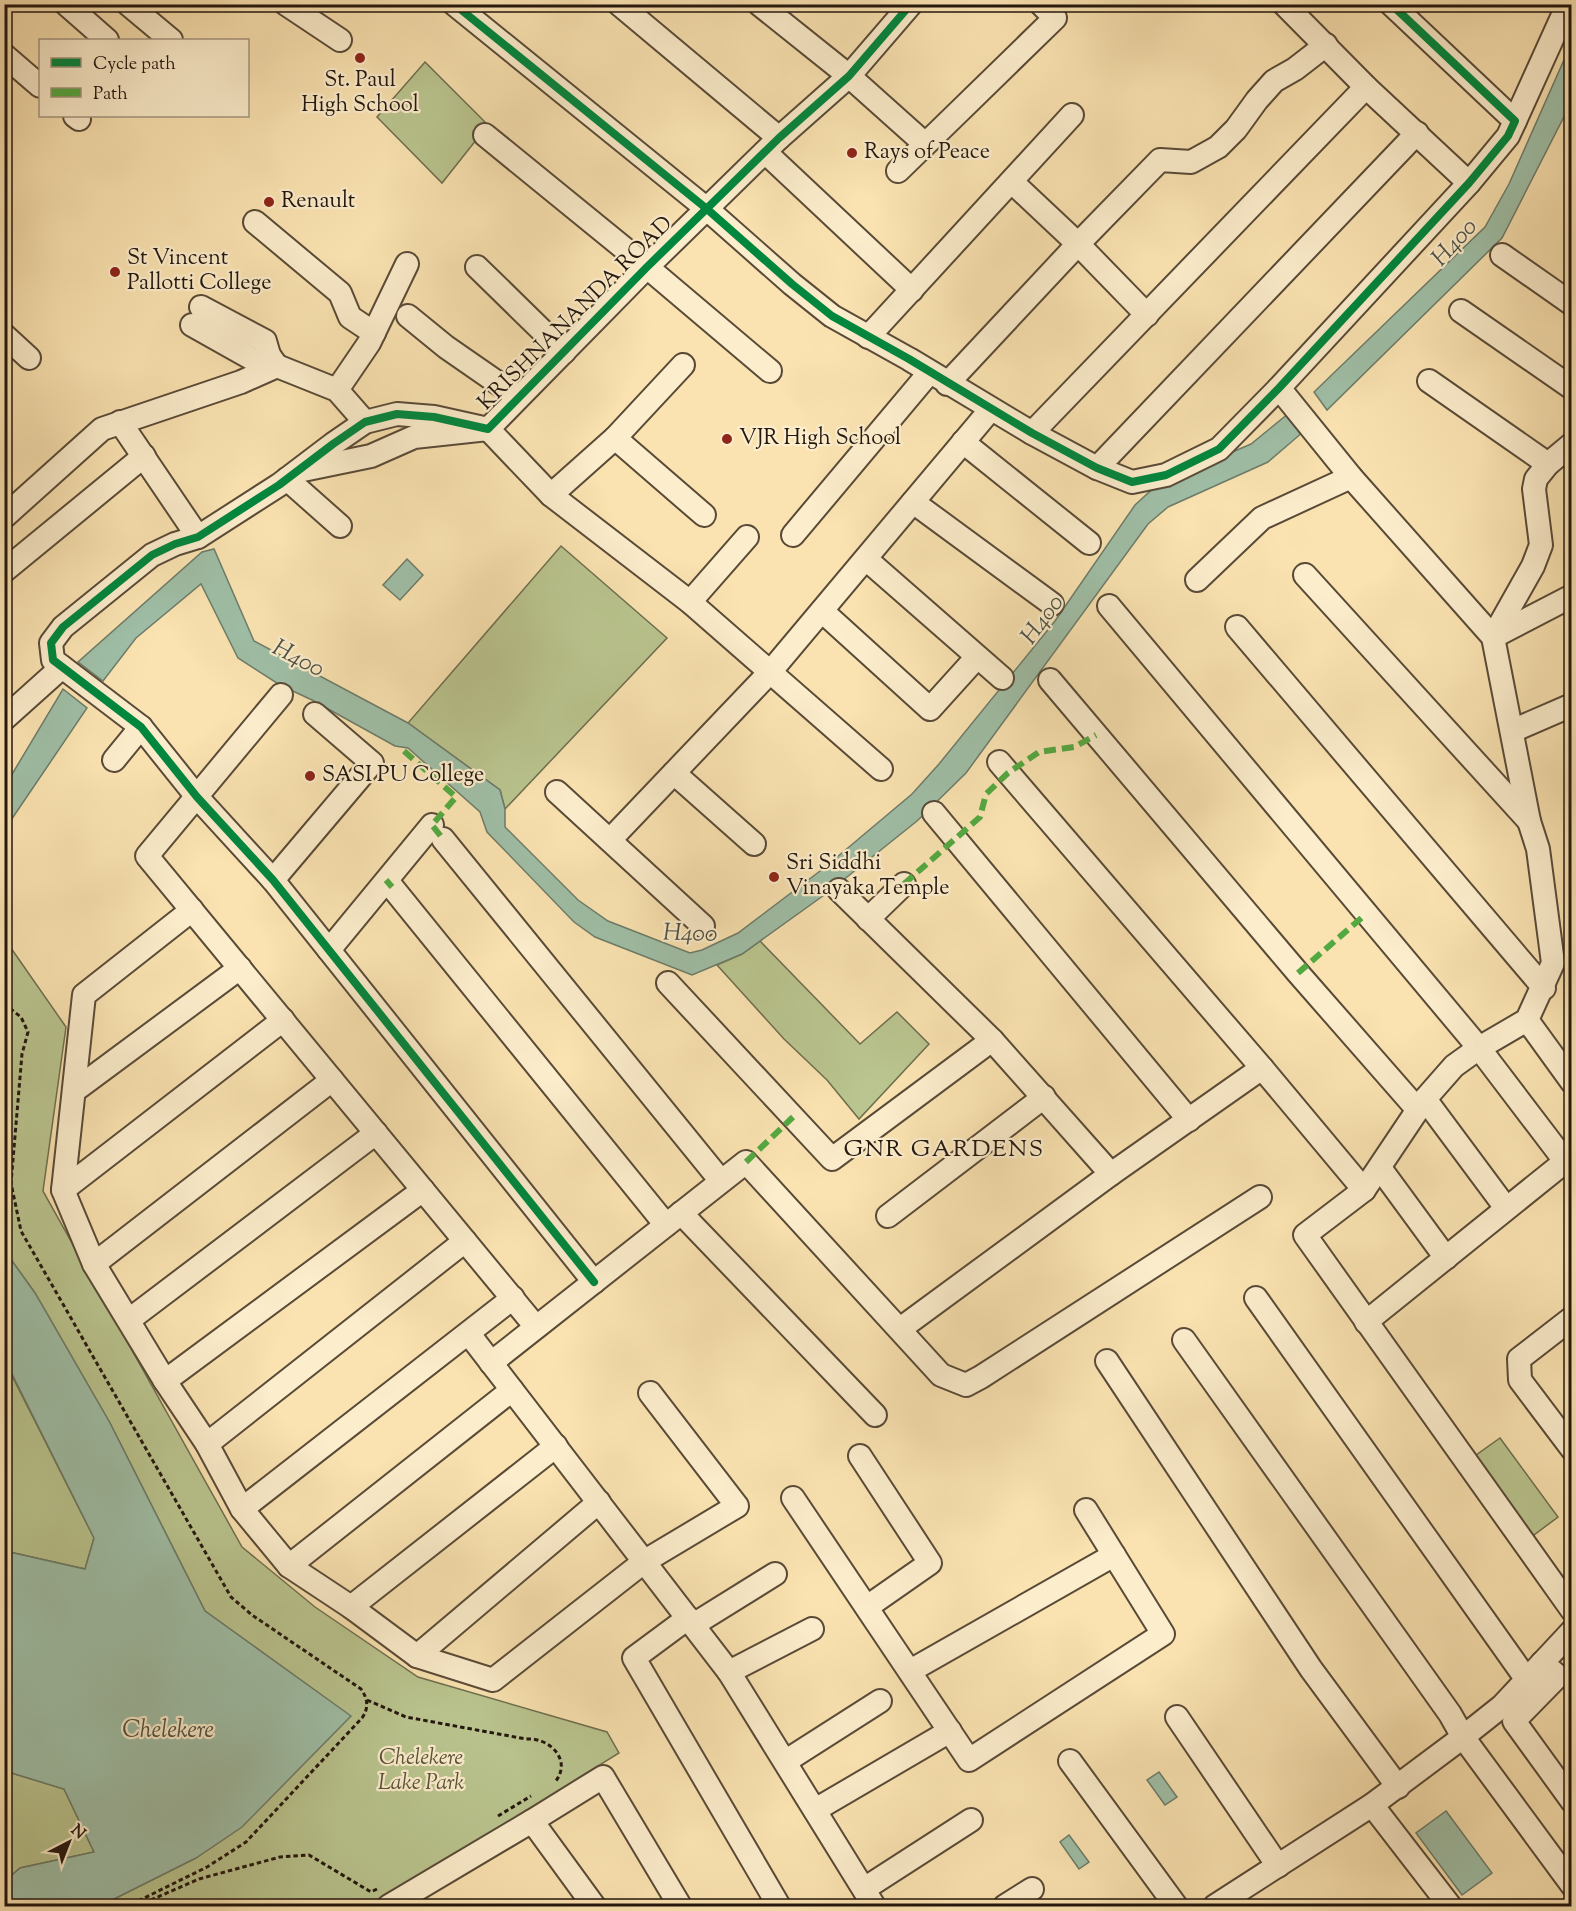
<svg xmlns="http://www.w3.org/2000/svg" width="1576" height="1911" font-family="'Sorts Mill Goudy',serif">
<rect width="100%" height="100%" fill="#fae3b1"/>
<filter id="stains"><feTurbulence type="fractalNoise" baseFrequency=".00333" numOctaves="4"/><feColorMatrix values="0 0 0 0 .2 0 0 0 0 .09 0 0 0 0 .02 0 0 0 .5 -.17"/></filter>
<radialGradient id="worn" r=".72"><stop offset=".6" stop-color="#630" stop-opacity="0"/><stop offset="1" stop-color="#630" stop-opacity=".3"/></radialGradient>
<g fill="#bac58f" stroke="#6e6e4f" stroke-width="1.5">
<path d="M425,62L488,125L442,183L377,117Z"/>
<path d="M561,546L667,638L505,809L500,790L408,723Z"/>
<path d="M4,938L66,1027L43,1191L242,1547L315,1607L418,1677L607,1732L619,1753L373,1906H100L196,1858L350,1716L205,1611L110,1423L35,1293L7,1254L4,1247V1067L7,1046L4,1037Z"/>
<path d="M760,941L860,1044L897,1012L929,1044L859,1119L827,1080L784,1039L717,965L742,954Z"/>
<path d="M4,1360L94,1538L85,1569L5,1551Z"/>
<path d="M1500,1438L1558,1517L1530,1538L1472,1458Z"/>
<path d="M5,1771L64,1789L94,1852L20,1868L5,1881Z"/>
</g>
<g fill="#9fbfa7" stroke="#6d7c6a" stroke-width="1.5">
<path d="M1571,44V103L1502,238L1327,410L1314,392L1485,227L1509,184Z"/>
<path d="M1289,413L1303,432L1268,462L1168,507L1148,524L966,773L917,821L827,893L742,954L692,975L595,937L574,922L487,832L480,812L408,748L395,746L312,700L280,685L238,658L201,584L136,638L103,681L78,662L202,552L214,549L254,641L408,723L500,790L505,809V827L578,900L608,921L690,953L702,950L738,933L824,868L912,794L939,764L1055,621L1135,505L1158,484L1251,444Z"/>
<path d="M407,559L423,575L400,600L383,585Z"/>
<path d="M63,689L87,708L5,829V786Z"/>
<path d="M5,1247L7,1254L35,1293L110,1423L205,1611L351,1716L242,1827L196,1858L100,1906H5V1881L20,1868L94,1852L64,1789L5,1771V1551L85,1569L94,1538L5,1360Z"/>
<path d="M1159,1772L1177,1797L1165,1805L1147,1780Z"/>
<path d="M1446,1811L1492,1873L1462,1895L1416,1833Z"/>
<path d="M1069,1835L1089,1862L1079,1869L1060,1842Z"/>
</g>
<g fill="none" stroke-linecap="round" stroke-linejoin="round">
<defs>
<g id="minor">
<path d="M66,4L107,40"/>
<path d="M128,4L171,40"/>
<path d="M286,4L340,40"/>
<path d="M454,4L707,209L792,284L832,316L909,359L1032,433L1097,468L1132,482L1166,475L1219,449L1279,388L1469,183L1508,136L1515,121L1391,4"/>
<path d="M619,4L779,138"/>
<path d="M759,4L849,76L925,144"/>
<path d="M1284,4L1366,87L1469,183"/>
<path d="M4,55L40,86"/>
<path d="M75,116L79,119"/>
<path d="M1515,121L1568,4"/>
<path d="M485,135L647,267L770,371"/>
<path d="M765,152L912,290"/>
<path d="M898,171L1055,18L1041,4"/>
<path d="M1012,182L1078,244L1147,315"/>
<path d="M255,222L340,293L350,317L374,333"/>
<path d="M1502,255L1572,304"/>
<path d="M477,267L564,352"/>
<path d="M201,307L265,341L269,355"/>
<path d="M1461,311L1572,388"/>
<path d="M408,316L446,347L518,397"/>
<path d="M192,325L256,361L269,355L276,365"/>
<path d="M4,335L29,358"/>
<path d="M868,337L1072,115"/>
<path d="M1429,381L1548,464"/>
<path d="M947,384L1078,244L1160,160L1191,162L1218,147L1236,129L1257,100L1274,81L1295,69L1326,45"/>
<path d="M1279,388L1351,477L1493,637L1529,821L1538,849L1553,963L1527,1020L1479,1048L1454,1066L1425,1099L1364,1190L1305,1235L1572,1610"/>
<path d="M337,390L369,343L407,264"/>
<path d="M120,422L198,537"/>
<path d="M1032,433L1366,87"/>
<path d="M615,438L704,515"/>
<path d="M963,442L1089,543"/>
<path d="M1097,468L1417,133"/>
<path d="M303,470L371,456L414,437L488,429L551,495L690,602L881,769"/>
<path d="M287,479L340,526"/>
<path d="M551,495L615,438L683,365"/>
<path d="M913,502L1052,604"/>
<path d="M4,517L102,429L241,382L277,366L337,390L365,422"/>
<path d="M793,535L929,373"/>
<path d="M866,559L1002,678"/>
<path d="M4,571L144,456"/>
<path d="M1305,575L1529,821"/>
<path d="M1197,580L1262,518L1351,477"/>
<path d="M690,602L747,537"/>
<path d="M1109,606L1479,1048L1565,1161"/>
<path d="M822,611L930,709L977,657"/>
<path d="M1237,627L1544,988"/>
<path d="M1493,637L1533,566L1541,545L1534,489L1536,479L1548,464L1572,444"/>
<path d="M1493,637L1572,596"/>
<path d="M1050,680L1298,973L1418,1110"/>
<path d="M281,695L147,856L536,1327"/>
<path d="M4,719L62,667"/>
<path d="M1512,731L1572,705"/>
<path d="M114,760L141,727"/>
<path d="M999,762L1262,1068L1364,1190"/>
<path d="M674,773L754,844"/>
<path d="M557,792L703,926"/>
<path d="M934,813L1189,1120"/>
<path d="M443,839L721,1181"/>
<path d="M610,840L771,671L991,409"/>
<path d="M273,880L372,763L315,714"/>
<path d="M392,887L666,1225"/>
<path d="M839,890L992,1040L1111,1174"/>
<path d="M192,910L84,995L63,1190L283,1020"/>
<path d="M868,919L904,884"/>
<path d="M329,950L432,825"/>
<path d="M668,983L832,1159L992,1040"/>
<path d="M1527,1020L1572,1082"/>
<path d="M74,1091L240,968"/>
<path d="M1425,1099L1506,1208"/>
<path d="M1380,1168L1446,1258"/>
<path d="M63,1190L94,1264L165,1381L207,1444L242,1509L289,1566L351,1607L417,1656L493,1680L645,1561L737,1506L650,1393"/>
<path d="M681,1213L875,1415"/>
<path d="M888,1216L1044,1097"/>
<path d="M94,1264L332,1080"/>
<path d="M594,1282L273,880L197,797L141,727L53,660L51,643L63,627L152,555L175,544L198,537L279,485L333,444L365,422L397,414L434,417L488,429L647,267L779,138L849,76L911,4"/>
<path d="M1256,1298L1527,1680"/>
<path d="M1572,1318L1519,1359L1520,1380L1572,1449"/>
<path d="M129,1320L376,1133"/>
<path d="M1366,1322L1572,1156"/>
<path d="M900,1329L1111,1174L1262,1068"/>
<path d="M469,1334L729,1672L874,1906"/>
<path d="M1184,1340L1450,1714L1463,1737L1572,1885"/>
<path d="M1107,1361L1311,1669L1398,1787"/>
<path d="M491,1363L746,1162L941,1375L966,1385L981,1377L1260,1197"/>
<path d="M165,1381L423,1190"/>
<path d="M207,1444L465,1241"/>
<path d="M860,1456L930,1563L867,1607"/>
<path d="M793,1498L969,1760L1163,1634L1086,1510"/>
<path d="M242,1509L513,1298"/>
<path d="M289,1566L512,1390"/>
<path d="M351,1607L556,1446"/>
<path d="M688,1618L634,1658L779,1906"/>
<path d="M693,1625L775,1574"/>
<path d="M417,1656L599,1502"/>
<path d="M1542,1663L1558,1676L1514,1721L1572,1801"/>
<path d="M910,1671L1114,1555"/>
<path d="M729,1672L812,1629"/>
<path d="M1177,1717L1278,1866"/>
<path d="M786,1761L880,1701"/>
<path d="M1070,1761L1176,1906"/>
<path d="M1372,1805L1450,1906"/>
<path d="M815,1810L950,1731"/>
<path d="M532,1821L603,1777L680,1906"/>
<path d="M864,1889L971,1820"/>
<path d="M389,1906L532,1821L594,1906"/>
<path d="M1005,1906L1032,1889"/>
<path d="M1215,1906L1372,1805L1463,1737L1502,1706L1572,1631"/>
</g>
</defs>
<use href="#minor" stroke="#594a38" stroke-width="26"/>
<g stroke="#23170f" stroke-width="3" stroke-dasharray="4.5 3" stroke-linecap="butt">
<path d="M4,1004L21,1017L28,1032L22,1054L11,1183L21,1231L231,1597L252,1615L361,1689C368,1699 369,1708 362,1718L246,1842L207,1867L128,1906"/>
<path d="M367,1700L406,1717L526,1739C549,1737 573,1760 555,1782"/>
<path d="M498,1816L531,1796"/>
<path d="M137,1906L199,1879L280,1857L309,1855L371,1892L377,1889"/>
</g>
<use href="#minor" stroke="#fcedcc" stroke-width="22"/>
<g stroke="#53a941" stroke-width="6" stroke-dasharray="12 6" stroke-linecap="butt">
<path d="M404,751L456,797L432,825L443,839"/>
<path d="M386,880L392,887"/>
<path d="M904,884L980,817L986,794L1008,773L1039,752L1074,747L1096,735"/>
<path d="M1298,973L1366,914"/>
<path d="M746,1162L793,1117"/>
</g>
<defs>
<g id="cycleway">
<path d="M454,4L707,209L792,284L832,316L909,359L1032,433L1097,468L1132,482L1166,475L1219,449L1279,388L1469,183L1508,136L1515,121L1391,4"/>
<path d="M594,1282L273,880L197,797L141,727L53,660L51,643L63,627L152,555L175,544L198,537L279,485L333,444L365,422L397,414L434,417L488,429L647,267L779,138L849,76L911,4"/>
</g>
</defs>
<use href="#cycleway" stroke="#fcedcc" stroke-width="11"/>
<use href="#cycleway" stroke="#00873e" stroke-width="8"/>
</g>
<g fill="#8f2418" stroke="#fcedcc" stroke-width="2">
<circle cx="360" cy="58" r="6"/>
<circle cx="852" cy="153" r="6"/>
<circle cx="269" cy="202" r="6"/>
<circle cx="115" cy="272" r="6"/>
<circle cx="727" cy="439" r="6"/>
<circle cx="310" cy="776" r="6"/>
<circle cx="774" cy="877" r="6"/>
</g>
<g text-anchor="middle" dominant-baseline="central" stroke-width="4.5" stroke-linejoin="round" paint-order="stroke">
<g font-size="22" fill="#23170f" stroke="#fcedcc" text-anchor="start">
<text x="360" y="81" text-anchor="middle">St. Paul<tspan x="360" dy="25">High School</tspan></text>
<text x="864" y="153">Rays of Peace</text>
<text x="281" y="202">Renault</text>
<text x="127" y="259">St Vincent<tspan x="127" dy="25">Pallotti College</tspan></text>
<text x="739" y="439">VJR High School</text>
<text x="322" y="776">SASI PU College</text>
<text x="786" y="864">Sri Siddhi<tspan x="786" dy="25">Vinayaka Temple</tspan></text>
</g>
<g font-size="22" fill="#23170f" stroke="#fcedcc">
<text transform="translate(576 314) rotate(-45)">KRISHNANANDA ROAD</text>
</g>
<g font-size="22" font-style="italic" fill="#58543c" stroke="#fcedcc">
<text x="421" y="1759">Chelekere<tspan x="421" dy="25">Lake Park</tspan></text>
</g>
<g font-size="24" font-style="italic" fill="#4e5244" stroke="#fcedcc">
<text transform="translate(1455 243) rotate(-48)">H400</text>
<text transform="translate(1043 620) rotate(-54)">H400</text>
<text transform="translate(298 659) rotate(27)">H400</text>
<text transform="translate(690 934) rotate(1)">H400</text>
<text x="168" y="1731">Chelekere</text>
</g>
<g font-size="24" letter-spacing="1.5" fill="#23170f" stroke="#fcedcc">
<text x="944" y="1150">GNR GARDENS</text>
</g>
</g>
<rect width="1576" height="1911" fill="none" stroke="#fae3b1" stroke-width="24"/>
<rect x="6" y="6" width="1564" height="1899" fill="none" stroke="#23170f" stroke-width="3"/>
<rect x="12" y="12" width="1552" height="1887" fill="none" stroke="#23170f" stroke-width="1.5"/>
<rect x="39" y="39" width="210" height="78" fill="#fcedcc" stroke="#a59780" stroke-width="1.5"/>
<rect x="51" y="58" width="30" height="9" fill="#00873e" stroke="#a59780" stroke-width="1.5"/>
<text x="93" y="69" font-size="18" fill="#23170f">Cycle path</text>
<rect x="51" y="88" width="30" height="9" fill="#53a941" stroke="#a59780" stroke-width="1.5"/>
<text x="93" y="99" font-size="18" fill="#23170f">Path</text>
<g transform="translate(69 1842) rotate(42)" stroke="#fcedcc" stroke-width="4.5" paint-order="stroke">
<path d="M0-4.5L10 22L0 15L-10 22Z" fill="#23170f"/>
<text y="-9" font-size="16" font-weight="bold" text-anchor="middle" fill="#23170f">N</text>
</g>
<rect width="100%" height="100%" filter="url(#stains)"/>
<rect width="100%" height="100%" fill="url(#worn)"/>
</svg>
